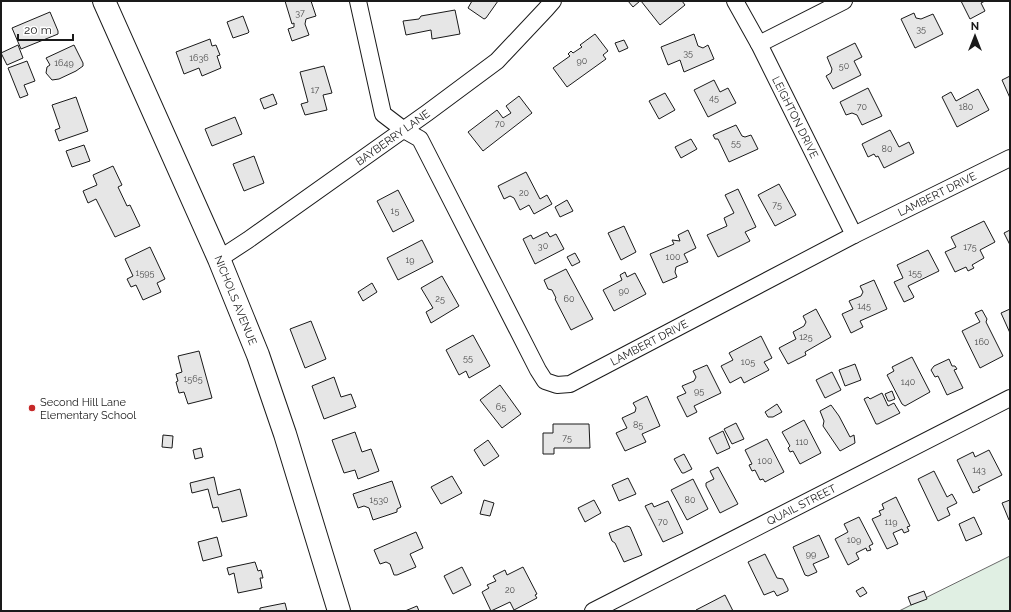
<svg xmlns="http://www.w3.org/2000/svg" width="1011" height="612" font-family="Raleway,sans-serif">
<rect width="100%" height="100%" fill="#fff"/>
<path fill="#e0efe3" stroke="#6a6a6a" d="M1010,556V611H899Z"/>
<g fill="#e6e6e6" stroke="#1a1a1a">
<path d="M285,1H311L316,16L306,19L305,24L309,35L292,41L288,29L294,27V23L292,24Z"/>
<path d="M472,1H498L486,18L484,19L468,8Z"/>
<path d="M628,1H640L633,7Z"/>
<path d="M641,1H682L685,5L660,25Z"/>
<path d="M961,1H985L981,3L985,11L970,19Z"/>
<path d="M455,10L460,34L432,39L431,30L406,35L403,21L419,19L421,16Z"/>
<path d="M50,12L58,31V34L21,49L12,28Z"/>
<path d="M914,13L916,18L921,19L933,14L943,34L915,48L901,19Z"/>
<path d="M243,16L249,32L248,33L233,38L227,22Z"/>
<path d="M595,34L608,51L603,55L606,59L567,87L553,68L570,56L568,54L571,51L573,53L582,47L580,45Z"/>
<path d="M694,34L698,46L703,48L708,45L714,59L684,72L680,60L668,65L661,47Z"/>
<path d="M210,39L212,46L216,45L220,55L217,56L221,68L202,76L199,68L184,74L176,52Z"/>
<path d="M624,40L628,48L619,52L615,43Z"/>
<path d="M855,43L862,57L854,61L861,75L833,89L826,76L831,73L832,69L827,57Z"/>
<path d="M18,45L23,58L7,65L1,53Z"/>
<path d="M74,45L83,63V66L76,71L59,79L52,80L46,73L47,67L50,65L46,58Z"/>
<path d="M27,61L35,81L24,85L28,95L20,98L8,68Z"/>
<path d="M324,66L332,93L323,95L327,110L305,115L301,104L308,102L300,72Z"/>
<path d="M1010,76V98L1002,80Z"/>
<path d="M714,80L720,92L728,88L736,103L708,117L694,90Z"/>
<path d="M868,88L882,116L862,125L857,115L852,113L846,115L840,102Z"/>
<path d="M978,89L989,110L957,127L942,97L951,92L956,101Z"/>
<path d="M665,93L675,110L659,119L649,101Z"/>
<path d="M273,94L277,104L264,109L260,99Z"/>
<path d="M519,96L532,113L483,151L468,132L497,110L503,118L511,113L506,106Z"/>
<path d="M76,97L88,131L59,141L55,130L60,128L52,105Z"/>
<path d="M235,117L242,134L212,146L205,129Z"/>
<path d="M736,125L742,136L745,137L751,135L758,149L729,162L718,139H715L713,135Z"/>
<path d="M890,130L899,147L909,142L914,153L884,168L878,156L876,157L874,154L868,157L862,144Z"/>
<path d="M691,139L697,149L681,158L675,147Z"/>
<path d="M84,145L90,161L72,167L66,151Z"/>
<path d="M254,156L264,183L244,191L233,164Z"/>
<path d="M113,166L122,185L118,187L127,206L130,205L140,226L115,237L96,199L88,203L83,191L97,185L93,175Z"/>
<path d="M526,172L540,199L547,195L552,204L534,214L529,205L520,210L514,198L510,196L504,199L498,186Z"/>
<path d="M779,184L796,215L775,226L758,195Z"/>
<path d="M738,189L756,227L745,232L750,241L718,257L707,235L727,226L724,218L734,213L725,195Z"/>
<path d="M398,190L414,221L393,232L377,201Z"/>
<path d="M567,200L573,211L560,217L555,207Z"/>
<path d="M984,221L995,242L980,250L984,258L972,265L974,268L968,271L966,267L955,272L945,252L956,247L951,237Z"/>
<path d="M624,226L636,252L621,260L608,233Z"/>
<path d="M688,230L696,248L684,254L688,262L676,267L675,272L677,277L663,283L650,254L674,244L672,240L680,241L678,235Z"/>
<path d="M1010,230V245L1004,233Z"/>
<path d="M547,232L550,237L556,234L564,249L535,264L523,239L531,235L533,239Z"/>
<path d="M422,240L433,262L398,280L387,258Z"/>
<path d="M150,247L165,279L157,283L161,292L143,300L136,285L131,287L127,279L133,276L125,259Z"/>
<path d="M928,250L939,271L908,286L914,297L913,298L904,302L894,282L903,278L897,265Z"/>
<path d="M575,253L580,262L572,266L567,257Z"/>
<path d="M566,269L593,319L571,330L555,299L556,298L552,290L548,289L544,280Z"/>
<path d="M625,272L627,277L635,273L646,294L614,311L603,290L622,280L620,275Z"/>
<path d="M442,276L459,306L431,323L426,312L433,308L421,288Z"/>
<path d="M874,280L887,309L860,321L863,327L851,333L842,314L853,309L849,301L861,296L863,292L860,286Z"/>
<path d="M372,283L377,292L363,301L358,292Z"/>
<path d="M816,309L831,337L805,352L806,355L788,364L779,348L796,339L793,332L804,326L806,322L803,316Z"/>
<path d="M1010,309V333L1001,313Z"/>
<path d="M982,310L987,319L986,322L1003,356L980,368L962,331L980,322L975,313Z"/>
<path d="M311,321L326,359L305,368L290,329Z"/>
<path d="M473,335L490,366L469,378L466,371L459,375L446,350Z"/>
<path d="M761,336L772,358L764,362L769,370L744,383L741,377L730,383L721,366L733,360L729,353Z"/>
<path d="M199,351L212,398L188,404L184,392L179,393L176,382L178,381L176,374L182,372L178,356Z"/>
<path d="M912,357L930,392L905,406L902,404L887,375L894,371L892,367Z"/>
<path d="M949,359L952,366H955L957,369L954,370L963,388L947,395L938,376L935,377L931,370L934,366Z"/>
<path d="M855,364L861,380L845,386L839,370Z"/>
<path d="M707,365L721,393L694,406L697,412L687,417L677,397L686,393L682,386L694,381L696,377L693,371Z"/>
<path d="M832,372L841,390L825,398L816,380Z"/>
<path d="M334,377L341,397L351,394L356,407L324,419L312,386Z"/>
<path d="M500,385L521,414L502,428L480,400Z"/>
<path d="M892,391L895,399L890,401H888L885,394Z"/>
<path d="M882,393L888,406L894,403L900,413L878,424H876L864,399L868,397L870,399Z"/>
<path d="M647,396L660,426L642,434L646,442L625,451L616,433L627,428L622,418L635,412L636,408L633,403Z"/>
<path d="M777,404L782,412L773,417H768L765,412Z"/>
<path d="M831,405L839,416L850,437L854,435L855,443L840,451L823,426L824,421L820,411Z"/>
<path d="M804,420L821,453L800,464L793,451L790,452L788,448L790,446L782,432Z"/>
<path d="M736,423L744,439L732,444L724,429Z"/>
<path d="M553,424H589L590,448H554V454H543V433H553Z"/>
<path d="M723,431L730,448L717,454L709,438Z"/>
<path d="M355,432L362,452L371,449L379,471L358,479L355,470L344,473L332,440Z"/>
<path d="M163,435L173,436L172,448L162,447Z"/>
<path d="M767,439L784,472L765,482L763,479L760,480L755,470L752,471L749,465L752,464L745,450Z"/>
<path d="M488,440L499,456L484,466L474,450Z"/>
<path d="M201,448L203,457L195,459L193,450Z"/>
<path d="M989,450L1002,475L978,487L980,490L973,493L957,460L973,452L975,457Z"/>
<path d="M684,454L692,469L684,473H682L674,459Z"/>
<path d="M718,467L738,504L720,513L706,486V483L714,479L710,471Z"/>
<path d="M934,471L947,497L952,494L957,503L947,508L950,515L938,521L918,479Z"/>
<path d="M452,476L462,493L441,504L431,487Z"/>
<path d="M214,477L218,495L240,489L247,516L222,522L218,507L213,508L208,489L192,493L190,483Z"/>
<path d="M628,478L636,494L619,501L612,485Z"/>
<path d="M693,479L708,509L687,520L671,490Z"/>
<path d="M392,481L401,507L397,509V512L373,520L369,508L364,506L358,508L353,494Z"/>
<path d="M896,497L910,526L907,527L909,531L904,533L902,529L893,533L898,544L887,549L872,519L881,515L879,511L884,509L882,504Z"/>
<path d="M484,500L494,503L490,516L480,514Z"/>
<path d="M594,500L601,513L585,522L578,508Z"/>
<path d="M1010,500V519L1009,520L1002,503Z"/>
<path d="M668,501L683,533L663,542L645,506L652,503L654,507Z"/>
<path d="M859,517L873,544L869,546L871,550L867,551L866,548L856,553L859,559L848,565L835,539L848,532L844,524Z"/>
<path d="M974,517L982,534L966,541L959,524Z"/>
<path d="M627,526L630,527L642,555L624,562L615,543L612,541L609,533Z"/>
<path d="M416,532L423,548L410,554L416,567L397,575H394L390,564L386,562L380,564L374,550Z"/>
<path d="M819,535L829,557L813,564L817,572L808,576L805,575L793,547Z"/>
<path d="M217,537L222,556L203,561L198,542Z"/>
<path d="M765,554L777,578L783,579L788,589V591L777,596L774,591L764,595L748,562Z"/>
<path d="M255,562L258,571L261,570L263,578H260L262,588L238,593L234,573L229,575L227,568Z"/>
<path d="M462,567L471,585L453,594L444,576Z"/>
<path d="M523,567L537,594L535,595L537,598L514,610L510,602L491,611L482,592L489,588L487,585L496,581L493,576L505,570L507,575Z"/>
<path d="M863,587L867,593L860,597L856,591Z"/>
<path d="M924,591L927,599L911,605L908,597Z"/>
<path d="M725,595L733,611H697L696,610Z"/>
<path d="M285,603L287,611H260V608Z"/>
<path d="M417,606L419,611H405Z"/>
</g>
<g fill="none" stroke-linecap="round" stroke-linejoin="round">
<defs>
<g id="street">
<path id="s1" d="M358,1L383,114L404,130L420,139L538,370L545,381L557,385L570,384L854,235L1010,158"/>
<path id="s2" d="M735,1L759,44L854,235"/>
<path d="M759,44L844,1"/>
<path id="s3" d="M219,259L248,240L427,113L497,61L546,9L553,1"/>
<path id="s4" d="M593,611L1010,398"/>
</g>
<g id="secondary">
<path id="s5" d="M104,1L219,259L258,355L285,434L339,611"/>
</g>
</defs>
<use href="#street" stroke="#1a1a1a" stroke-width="18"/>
<use href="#secondary" stroke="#1a1a1a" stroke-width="24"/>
<use href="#street" stroke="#fff" stroke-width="16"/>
<use href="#secondary" stroke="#fff" stroke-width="22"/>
</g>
<circle fill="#c62828" stroke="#fff" stroke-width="1.5" cx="32" cy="408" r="4"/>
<g text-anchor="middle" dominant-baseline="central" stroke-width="3" stroke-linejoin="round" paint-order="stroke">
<g font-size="9" fill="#4d4d4d">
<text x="300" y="13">37</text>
<text x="921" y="29">35</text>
<text x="688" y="53">35</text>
<text x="199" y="58">1636</text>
<text x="582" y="61">90</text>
<text x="64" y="63">1649</text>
<text x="844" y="66">50</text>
<text x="315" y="90">17</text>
<text x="714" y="98">45</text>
<text x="862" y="107">70</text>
<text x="966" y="107">180</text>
<text x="500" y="124">70</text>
<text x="736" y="143">55</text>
<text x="887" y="149">80</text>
<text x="524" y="193">20</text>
<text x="777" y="205">75</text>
<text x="395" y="211">15</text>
<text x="543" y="246">30</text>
<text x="970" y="247">175</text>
<text x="673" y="257">100</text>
<text x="410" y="260">19</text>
<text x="145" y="273">1595</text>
<text x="915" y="273">155</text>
<text x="624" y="291">90</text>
<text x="440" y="299">25</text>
<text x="569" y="299">60</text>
<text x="864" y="306">145</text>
<text x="806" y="337">125</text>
<text x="982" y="342">160</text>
<text x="468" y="358">55</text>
<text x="748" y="362">105</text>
<text x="193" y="379">1565</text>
<text x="908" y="382">140</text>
<text x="699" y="391">95</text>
<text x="501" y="407">65</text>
<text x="638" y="425">85</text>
<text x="567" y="438">75</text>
<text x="802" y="442">110</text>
<text x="765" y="461">100</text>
<text x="979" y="470">143</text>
<text x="379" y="500">1530</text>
<text x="690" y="500">80</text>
<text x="663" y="522">70</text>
<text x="891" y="522">119</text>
<text x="854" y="540">109</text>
<text x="811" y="554">99</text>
<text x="510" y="590">20</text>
</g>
<g font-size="11" fill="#1a1a1a" stroke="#fff">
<text stroke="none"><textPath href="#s2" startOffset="131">LEIGHTON DRIVE</textPath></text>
<text stroke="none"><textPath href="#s3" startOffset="212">BAYBERRY LANE</textPath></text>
<text stroke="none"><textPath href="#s1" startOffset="872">LAMBERT DRIVE</textPath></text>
<text stroke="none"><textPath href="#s5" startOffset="327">NICHOLS AVENUE</textPath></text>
<text stroke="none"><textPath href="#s1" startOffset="548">LAMBERT DRIVE</textPath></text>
<text stroke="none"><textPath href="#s4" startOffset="234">QUAIL STREET</textPath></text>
</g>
<g font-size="11" fill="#1a1a1a" stroke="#fff" text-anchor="start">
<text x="40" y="402">Second Hill Lane<tspan x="40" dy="13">Elementary School</tspan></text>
</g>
</g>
<rect width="1011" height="612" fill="none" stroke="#1a1a1a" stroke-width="4"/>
<g transform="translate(975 36)" stroke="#ffffff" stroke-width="3" paint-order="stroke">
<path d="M0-3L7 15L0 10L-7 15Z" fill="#1a1a1a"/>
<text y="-6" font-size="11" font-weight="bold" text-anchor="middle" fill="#1a1a1a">N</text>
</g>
<path d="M18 34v6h55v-6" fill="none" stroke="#1a1a1a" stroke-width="2"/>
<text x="24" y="34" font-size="12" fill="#1a1a1a" stroke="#ffffff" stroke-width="3" paint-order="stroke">20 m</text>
</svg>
